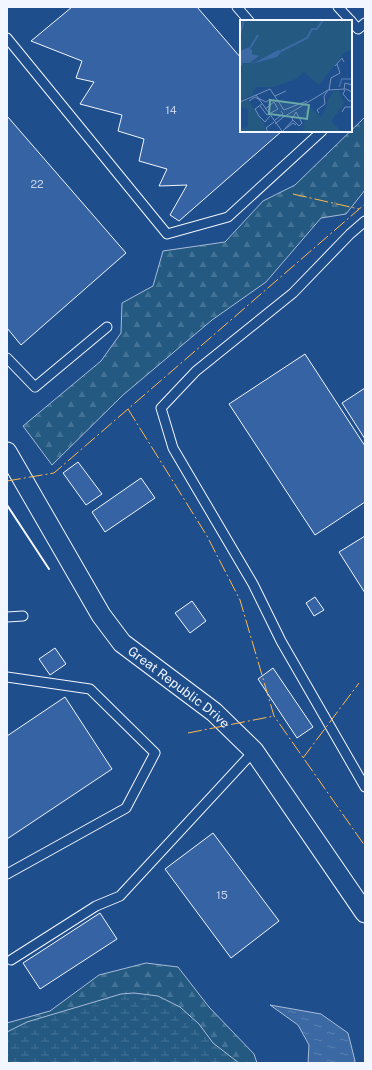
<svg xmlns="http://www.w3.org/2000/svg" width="372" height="1070" font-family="'Public Sans',sans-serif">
<defs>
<pattern id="forest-firs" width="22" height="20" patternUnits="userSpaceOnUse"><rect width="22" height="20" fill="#245a82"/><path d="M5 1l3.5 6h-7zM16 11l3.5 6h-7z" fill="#447295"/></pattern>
<pattern id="wetland-marsh" width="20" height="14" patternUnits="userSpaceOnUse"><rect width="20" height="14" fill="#245a82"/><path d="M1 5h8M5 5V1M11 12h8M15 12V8" fill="none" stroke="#447295"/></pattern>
<pattern id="water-ripples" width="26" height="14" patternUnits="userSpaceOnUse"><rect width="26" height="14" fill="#3b69a3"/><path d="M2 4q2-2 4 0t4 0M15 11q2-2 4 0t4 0" fill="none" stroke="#587fb1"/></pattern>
</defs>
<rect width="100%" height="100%" fill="#1f4e8c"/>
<g fill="url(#forest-firs)" stroke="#a8bbd7">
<path d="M365,117V190L346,214L321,218L266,282L212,320L123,395L52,465L23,426L101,361L121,333L122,303L153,286L163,251L225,242L263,201L295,185Z"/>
<path d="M146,963L178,967L209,1007L254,1054L257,1063H7V1023L50,1011L99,975Z"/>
</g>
<path fill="url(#wetland-marsh)" stroke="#a8bbd7" d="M134,993L158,996L180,1007L199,1024L213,1043L239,1063H7V1032L27,1022L121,994Z"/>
<path fill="url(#water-ripples)" stroke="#a8bbd7" d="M270,1005L321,1014L348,1033L355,1061L354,1063H308L309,1045L298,1025Z"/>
<g fill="#3563a3" stroke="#f2f6ff">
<path d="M72,7H197L241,58V131H282L179,221L170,215L187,185L159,186L167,169L139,161L144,139L118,131L122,115L80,104L94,82L76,78L82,61L31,41Z"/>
<path d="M7,116L126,253L21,345L7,328Z"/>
<path d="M305,354L365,446V502L315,535L229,404Z"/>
<path d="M365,388V439L342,403Z"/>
<path d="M78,462L102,494L86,505L63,473Z"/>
<path d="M141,478L155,498L105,532L92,512Z"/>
<path d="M365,536V593L339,552Z"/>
<path d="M315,597L324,610L314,616L306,603Z"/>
<path d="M192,601L206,621L190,633L175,613Z"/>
<path d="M55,648L66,664L50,675L39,659Z"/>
<path d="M273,668L313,727L297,738L258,679Z"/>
<path d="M65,697L112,769L7,839V736Z"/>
<path d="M213,833L279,921L231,958L165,869Z"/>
<path d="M100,913L117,939L40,989L23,963Z"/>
</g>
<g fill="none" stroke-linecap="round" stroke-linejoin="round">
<defs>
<g id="service">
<path d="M237,7L249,21"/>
<path d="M338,7L351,21"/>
<path d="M351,21L358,29L365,23"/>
<path d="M7,38L167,234L228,217L322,131"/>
<path d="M365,221L350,234L293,293L196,371L161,408L173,448L253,584L281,641L365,787"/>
<path d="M7,358L35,387L107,327"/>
<path d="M7,617L23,616"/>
<path d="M7,677L90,689L155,753L126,808L7,874"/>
<path d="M11,960L96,906L120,896L254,751"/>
</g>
<g id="minor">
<path id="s1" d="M7,452L101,615L122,643L214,712L254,751L365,913"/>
</g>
</defs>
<use href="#service" stroke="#f2f6ff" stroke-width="11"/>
<use href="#minor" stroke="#f2f6ff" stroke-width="21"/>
<use href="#service" stroke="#1f4e8c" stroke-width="9"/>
<use href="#minor" stroke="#1f4e8c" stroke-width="19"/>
<path stroke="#f2f6ff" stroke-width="2" d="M7,505L49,569"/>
<g stroke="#ffb74d" stroke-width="1" stroke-dasharray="14 3 2 3" stroke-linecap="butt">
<path d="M293,194L359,209"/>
<path d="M128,409L207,536L240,600L274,716L365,846"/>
<path d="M7,481L54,473L365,204"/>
<path d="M188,733L274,716"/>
<path d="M303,758L359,683"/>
</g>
</g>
<g text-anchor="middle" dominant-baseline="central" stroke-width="3" stroke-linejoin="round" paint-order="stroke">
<g font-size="11" fill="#c3d1e8">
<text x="171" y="110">14</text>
<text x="37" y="184">22</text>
<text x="222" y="895">15</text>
</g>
<g font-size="13" fill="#f2f6ff" stroke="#1f4e8c">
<text stroke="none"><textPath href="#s1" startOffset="295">Great Republic Drive</textPath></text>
</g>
</g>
<g transform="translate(240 20)">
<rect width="112" height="112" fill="#1f4e8c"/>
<path d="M94,71H99L104,84L91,101L102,112H63L65,108L63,107L56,112L63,105L66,98L64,92L68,89L71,88L81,97L84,95L88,80ZM7,79L24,103L26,112H0V109L8,107V89L0,87V83Z" fill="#245a82"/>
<path d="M98,74L103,83L90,98L83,97L84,110L88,108L89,103L91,104L89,112H75L72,104L66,102V92L69,90V93L81,98L92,76Z" fill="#245a82"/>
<path d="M0,0H112V30L104,33L79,65L64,52L56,59L33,67H17L13,71L14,74L0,81L2,44L10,43L19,36L13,35L9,27L0,31ZM38,30L42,31L37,37L13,44ZM81,98L85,112H64L63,109Z" fill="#245a82" fill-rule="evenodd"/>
<path d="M9,27L12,30V34L19,36L10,43H3L0,49V31ZM38,30L42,31L37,37L12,44Z" fill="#3b69a3"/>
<path fill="none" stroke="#3b69a3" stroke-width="2" d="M0,14L4,0M10,28L18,15M41,31L67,18L72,9H77L83,0M99,67L102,59H112"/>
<path fill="none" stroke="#7391ba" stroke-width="1" d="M95,46L102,38L104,42M104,69L105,63L112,65M89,70L91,58L100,53L97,44M105,70L103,74L109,81H112M16,75L42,111M35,76L46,71M18,78L26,82L30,79M9,81L15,77L20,80M0,82L30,69L44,90L67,81M22,84L15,89L19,96L25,102L30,96M20,86L27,95L29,94M25,89L34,82L38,89L29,94M56,92L62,103L59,106L52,99ZM102,92L105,87H112M79,93L77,90L85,84L84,76L88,70M35,100L43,94L41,91M35,104L42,98L88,70L106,69L112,72M45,109L53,103L56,105M28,112L26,108L34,102M42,112L53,100"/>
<path fill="#6aa9a8" fill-opacity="0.15" stroke="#6aa9a8" stroke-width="2" d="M30,80L69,85L67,99L29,94Z"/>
<rect width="112" height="112" fill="none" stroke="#f2f6ff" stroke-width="2"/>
</g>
<rect width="372" height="1070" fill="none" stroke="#f2f6ff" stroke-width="16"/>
</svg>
